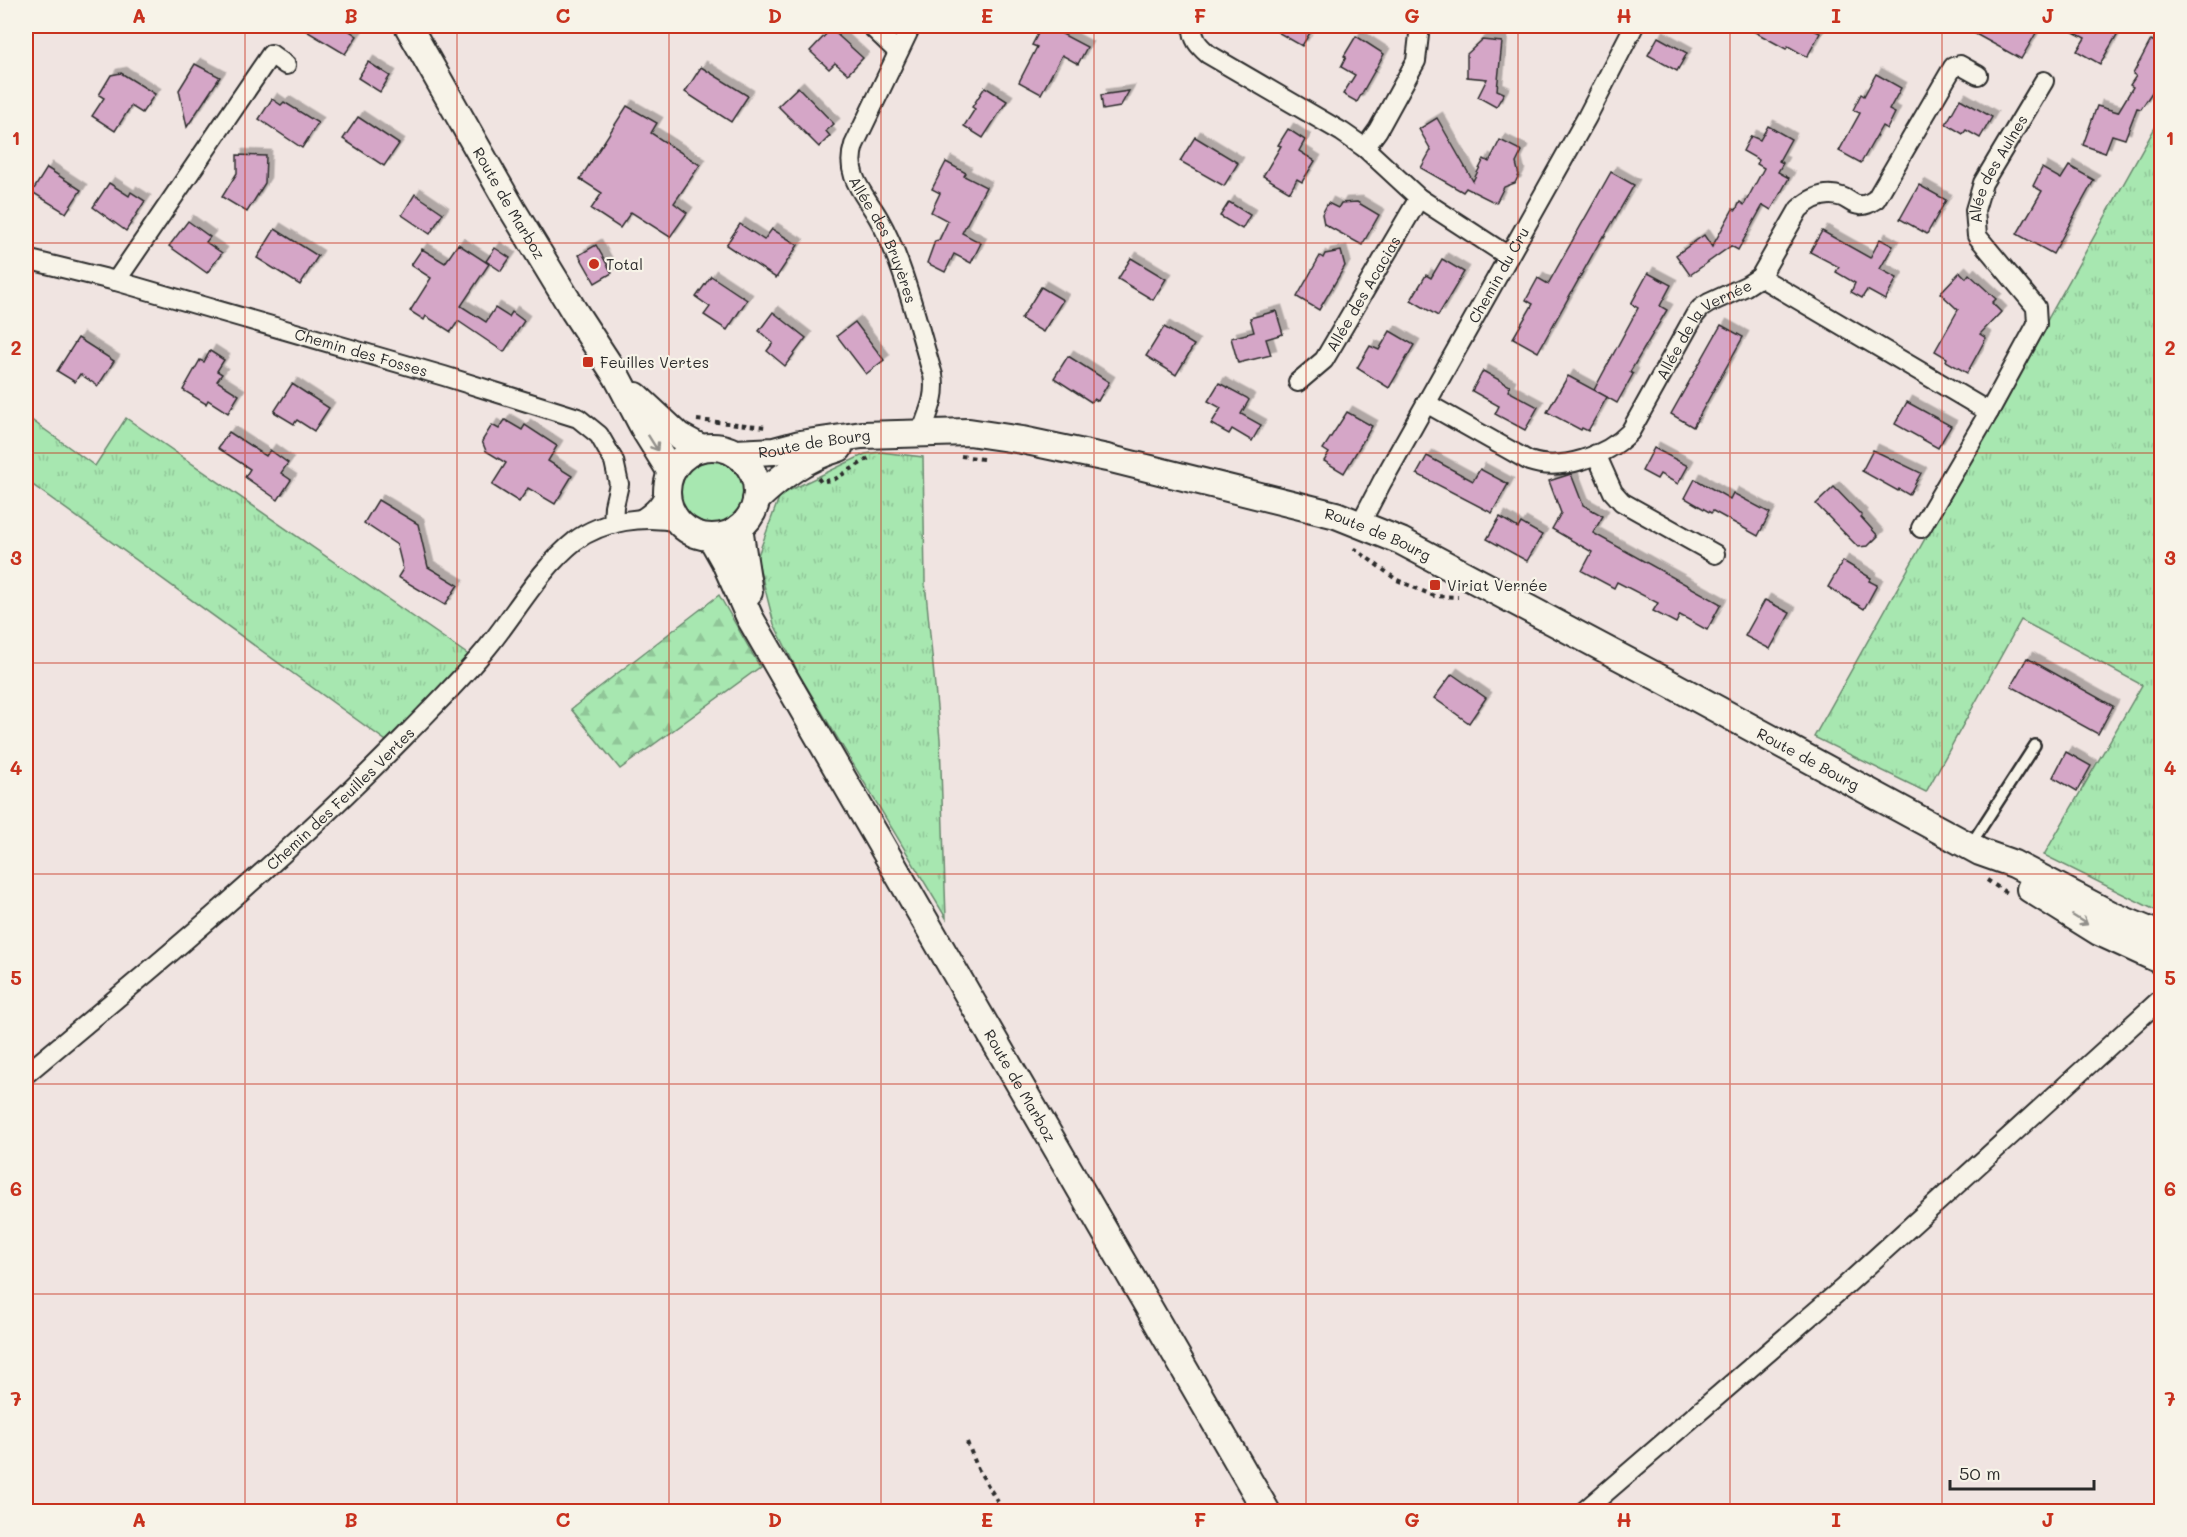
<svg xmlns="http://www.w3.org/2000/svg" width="2187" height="1537" font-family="Mali,sans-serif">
<defs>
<pattern id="grass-tufts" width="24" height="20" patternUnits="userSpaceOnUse" patternTransform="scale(1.5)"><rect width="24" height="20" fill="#a7e7b0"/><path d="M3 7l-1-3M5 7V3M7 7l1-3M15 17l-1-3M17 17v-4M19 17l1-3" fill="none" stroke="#90c698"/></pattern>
<pattern id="forest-firs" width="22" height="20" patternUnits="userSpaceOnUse" patternTransform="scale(1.5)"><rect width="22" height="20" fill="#a7e7b0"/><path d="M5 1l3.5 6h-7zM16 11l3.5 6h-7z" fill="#90c698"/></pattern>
<filter id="shadow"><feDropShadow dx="5.5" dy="-5.5" stdDeviation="0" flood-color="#0004"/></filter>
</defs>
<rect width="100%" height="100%" fill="#f0e4e1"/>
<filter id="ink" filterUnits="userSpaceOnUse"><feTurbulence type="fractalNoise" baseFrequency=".0167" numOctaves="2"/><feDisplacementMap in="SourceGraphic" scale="12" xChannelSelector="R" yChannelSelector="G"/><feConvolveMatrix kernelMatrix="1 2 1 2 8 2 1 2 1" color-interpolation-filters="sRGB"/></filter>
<g filter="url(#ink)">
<g fill="url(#grass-tufts)" stroke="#69896e" stroke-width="1.5">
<path d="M2161,117V913L2044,855L2142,685L2021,620L1926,792L1814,737Z"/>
<path d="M26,416L95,466L126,418L470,656L389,743L26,480Z"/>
<path d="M880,452L923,457L925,582L940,739L946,918L800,676L774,624L757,558L780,495L865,454Z"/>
</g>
<path fill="url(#forest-firs)" stroke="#69896e" stroke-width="1.5" d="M719,595L760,667L620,769L571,709Z"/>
<circle fill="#a7e7b0" stroke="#69896e" stroke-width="1.5" cx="713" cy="492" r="32"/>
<g fill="#d5a6c7" stroke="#2b2b2b" stroke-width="1.5" filter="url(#shadow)">
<path d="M298,26H342L357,36L345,54Z"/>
<path d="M1042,26H1047L1087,47L1078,64L1062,55L1041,94L1019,82L1037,47L1032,45Z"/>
<path d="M1267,26H1314L1302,46Z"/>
<path d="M1744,26H1805L1820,33L1807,57L1788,46L1786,49Z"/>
<path d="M1961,26H2040L2021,59Z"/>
<path d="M2062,26H2122L2100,64L2077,51L2085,38Z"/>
<path d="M831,29L863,58L848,74L835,63L829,69L810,51Z"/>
<path d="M1356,36L1384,54L1357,102L1343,94L1355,75L1341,67L1346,57L1344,56Z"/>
<path d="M1658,37L1687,53L1677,71L1648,55Z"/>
<path d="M1482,40L1502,42L1497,90L1504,93L1496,107L1478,97L1487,79L1467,77V54Z"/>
<path d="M2151,40L2162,46V77L2141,109L2137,108L2125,139L2112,135L2105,153L2083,145L2097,106L2118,112L2133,87L2130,85L2136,76L2133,74Z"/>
<path d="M368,62L390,76L380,92L358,78Z"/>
<path d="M195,64L220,77L187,127L179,90Z"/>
<path d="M701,67L748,96L731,122L685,92Z"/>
<path d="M121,73L155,94L142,113L131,106L115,131L92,116L104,98L99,95L111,75Z"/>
<path d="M1876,74L1901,88L1889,110L1895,113L1887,129L1882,126L1861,163L1839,151L1860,113L1853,110L1861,94L1864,96Z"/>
<path d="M798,87L834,124L826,131L830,136L819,147L778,106Z"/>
<path d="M985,87L1007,101L983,138L964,126L975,109L972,107Z"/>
<path d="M1129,91L1120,107L1103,110L1101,95Z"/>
<path d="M272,99L281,105L284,102L318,123L302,148L259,119Z"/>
<path d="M1960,99L1992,117L1980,138L1966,130L1963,134L1946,124Z"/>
<path d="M627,106L657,123L651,133L700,165L674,203L687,213L670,237L631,212L620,228L591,209L602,193L580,179Z"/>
<path d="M358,117L399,144L384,166L343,139Z"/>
<path d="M1437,118L1473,181L1484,159L1489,162L1500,140L1522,151L1516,163L1519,175L1515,183L1504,187L1496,203L1466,188L1463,192L1421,168L1431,150L1419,129Z"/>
<path d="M1768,126L1791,139L1779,161L1783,163L1778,172L1789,178L1771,210L1763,205L1738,250L1731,246L1690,275L1676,255L1704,235L1712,247L1733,209L1736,210L1740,202L1744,205L1764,168L1757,164L1759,160L1743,151L1751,136L1760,140Z"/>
<path d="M1288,129L1305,140L1299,151L1315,161L1302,182L1297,179L1290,192L1263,176L1281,146L1278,145Z"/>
<path d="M1195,137L1238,163L1224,186L1180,161Z"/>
<path d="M237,155L266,156L265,183L247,212L222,197L237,173Z"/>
<path d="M946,162L966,173L964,176L986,187L962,233L981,243L971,263L954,254L945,272L927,263L935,241L939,240L948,221L931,212L940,193L932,189Z"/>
<path d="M2069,166L2094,180L2053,254L2017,234L2042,191L2033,186L2042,168L2061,179Z"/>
<path d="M47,168L81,190L66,213L32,192Z"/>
<path d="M1611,172L1634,185L1604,237L1603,236L1538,352L1513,338L1533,304L1526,300L1538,278L1548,284Z"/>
<path d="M109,183L129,196L131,192L145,201L126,231L93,207Z"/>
<path d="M1919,185L1946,200L1927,234L1900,219Z"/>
<path d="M415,194L443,213L430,234L402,215Z"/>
<path d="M1229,202L1250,215L1242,229L1220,216Z"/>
<path d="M1357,202L1379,215L1362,245L1324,224L1322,214L1328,203L1338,208L1341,203Z"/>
<path d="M188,221L210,237L206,242L222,253L207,273L169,246Z"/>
<path d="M740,224L764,240L772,229L798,245L776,278L726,245Z"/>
<path d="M275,229L318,256L300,285L257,258Z"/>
<path d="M1822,231L1870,258L1880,239L1893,246L1880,269L1897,278L1885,300L1867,290L1862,298L1851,292L1855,283L1836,272L1839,267L1810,252Z"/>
<path d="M458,244L489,264L461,306L486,322L495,308L509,317L512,312L524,321L504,352L458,321L451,332L426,316L424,320L410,311L431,278L411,265L422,249L445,263Z"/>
<path d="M596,245L612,273L595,283L579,255Z"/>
<path d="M495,248L510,258L501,271L486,261Z"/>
<path d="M1341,251L1345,266L1319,310L1297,297L1320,256L1323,258L1325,254Z"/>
<path d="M1131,258L1166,279L1153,300L1118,279Z"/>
<path d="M1442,259L1464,272L1438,316L1411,300L1426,275L1431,278Z"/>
<path d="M1960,272L1966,278L1969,274L1996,299L1992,303L2001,312L1980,334L1986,338L1967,373L1946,361L1947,358L1935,351L1958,310L1940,293Z"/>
<path d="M1648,273L1671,285L1660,306L1667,310L1630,372L1633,374L1617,403L1594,390L1638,308L1631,304Z"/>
<path d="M711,276L747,300L727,330L704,315L710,307L696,297Z"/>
<path d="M1041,287L1063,300L1043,332L1021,319Z"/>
<path d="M1276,311L1283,334L1266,339L1271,355L1238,363L1231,338L1254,332L1250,318Z"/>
<path d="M773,312L806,338L785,366L767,351L773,343L759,331Z"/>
<path d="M855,322L884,360L866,374L837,336Z"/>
<path d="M1721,325L1743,337L1693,427L1671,414Z"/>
<path d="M1164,327L1194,345L1176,375L1146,356Z"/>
<path d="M1390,331L1414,345L1389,388L1357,368L1370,346L1379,350Z"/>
<path d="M78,338L114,361L98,386L80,374L75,382L57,371Z"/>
<path d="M210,351L224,360L217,371L222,374L217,381L239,395L228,413L208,400L206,404L183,390L200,360L204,362Z"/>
<path d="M1068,356L1109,382L1098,401L1094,399L1091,402L1054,378Z"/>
<path d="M1483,371L1510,386L1508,391L1538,407L1525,430L1495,414L1499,406L1472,391Z"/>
<path d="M1568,376L1607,397L1588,431L1582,428L1581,430L1547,412Z"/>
<path d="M1219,383L1247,398L1249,400L1241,414L1261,425L1252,441L1232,429L1229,434L1211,424L1221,408L1208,401Z"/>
<path d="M292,384L329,408L314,431L297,420L294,424L274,412Z"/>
<path d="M1907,402L1951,426L1938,448L1895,424Z"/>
<path d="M1347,412L1372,426L1344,473L1324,461L1329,453L1323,449Z"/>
<path d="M505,420L522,430L525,425L557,446L548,461L572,476L555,504L528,488L519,502L492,485L506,463L486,451L482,441L492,425L499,429Z"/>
<path d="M229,432L266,456L270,450L288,463L281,473L291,480L278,500L245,477L250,469L218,448Z"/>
<path d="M1654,448L1688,466L1678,484L1660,474L1657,479L1642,471Z"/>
<path d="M1873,450L1921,473L1909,495L1899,489L1898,491L1862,471Z"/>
<path d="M1427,456L1473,481L1480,469L1508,484L1492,513L1417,474Z"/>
<path d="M1571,474L1583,505L1603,516L1593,533L1721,604L1707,630L1680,615L1676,623L1653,611L1658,603L1617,582L1614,588L1582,571L1592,552L1552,529L1561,513L1549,481Z"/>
<path d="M1695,479L1730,499L1733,493L1770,513L1758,536L1713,511L1711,513L1685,498Z"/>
<path d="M1834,487L1862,516L1861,517L1878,536L1868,546L1858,547L1816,504Z"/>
<path d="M378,500L418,524L428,567L458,585L445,605L398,577L403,569L397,545L364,523Z"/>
<path d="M1500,517L1518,528L1521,523L1542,535L1527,561L1487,539Z"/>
<path d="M1843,561L1871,578L1869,581L1877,585L1864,609L1828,587Z"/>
<path d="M1765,600L1790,613L1770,649L1745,636Z"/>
<path d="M2027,658L2113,706L2098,734L2011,686Z"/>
<path d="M1452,674L1486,698L1469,723L1434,698Z"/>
<path d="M2066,752L2091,766L2077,791L2053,777Z"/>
</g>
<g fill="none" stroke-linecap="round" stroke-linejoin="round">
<defs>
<path id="lane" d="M1971,844L2035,745"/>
<g id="street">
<path d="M871,26L898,52"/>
<path id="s1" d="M911,26L854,145C844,176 864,193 879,219C904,263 918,327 933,375C937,397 928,413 921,433"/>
<path d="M1193,26C1192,39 1199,46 1208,54L1342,132L1365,148L1419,198L1508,256"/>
<path d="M1365,148L1378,130L1416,61L1420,26"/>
<path id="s2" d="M26,259L116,281L444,376L578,418L599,435L614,461L619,484L614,506L613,524"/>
<path id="s3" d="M1760,277L1989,412L2037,324L2036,307L1977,236L1975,210L1983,183L2044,81"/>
<path d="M116,281L271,54L286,65"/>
<path id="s4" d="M1298,382L1324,360L1419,198"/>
<path id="s5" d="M1426,403L1529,461C1561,472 1607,456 1630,432L1695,315L1701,308L1709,303L1746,286L1760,277L1799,209C1811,198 1825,191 1842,197C1848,199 1853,205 1859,205C1866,206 1871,202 1876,199L1953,67L1960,65L1978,75"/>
<path d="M1596,454L1613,492L1622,502L1715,554"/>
<path d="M641,519C655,510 661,503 667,488"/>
<path id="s6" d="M1360,524L1382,482L1587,117L1634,26"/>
<path d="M1921,528L1989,412"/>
<path id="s7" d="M26,1074C156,966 287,857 405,736C434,706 465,676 491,643C518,609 541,568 575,541C603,520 645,515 679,522"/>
<path d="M1583,1512L1844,1287L2162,998"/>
</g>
<g id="secondary">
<path id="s8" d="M408,26L512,209L574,311L617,377L646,432L671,472"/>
<path d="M636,396L679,436L701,448"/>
<circle cx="712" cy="492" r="45"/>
<path id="s9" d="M735,453L774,451L800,444L862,435L969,432L1022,440L1107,458L1336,515L1401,541L1669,683L1980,852L2014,864L2114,916L2162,936"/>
<path d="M756,500C781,476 805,458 839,448"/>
<path d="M739,528L749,592"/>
<path id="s10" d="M711,537L724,560L750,618L1267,1512"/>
<path d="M2030,889L2099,932L2162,961"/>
</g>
</defs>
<use href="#lane" stroke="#2b2b2b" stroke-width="14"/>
<use href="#street" stroke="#2b2b2b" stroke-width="22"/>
<use href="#secondary" stroke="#2b2b2b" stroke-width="30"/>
<g stroke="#2b2b2b" stroke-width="4" stroke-dasharray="4.5 4.5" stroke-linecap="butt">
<path d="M697,420L767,427"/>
<path d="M961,456L983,459"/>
<path d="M818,478L821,482L835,479L871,457"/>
<path d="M1354,548L1397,580L1434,596L1458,597"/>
<path d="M1987,880L2008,894"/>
<path d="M967,1442L978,1469L1004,1512"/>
</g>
<use href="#lane" stroke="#f7f3e8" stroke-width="9"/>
<use href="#street" stroke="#f7f3e8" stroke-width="18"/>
<use href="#secondary" stroke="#f7f3e8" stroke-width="26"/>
</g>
<defs><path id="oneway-shaft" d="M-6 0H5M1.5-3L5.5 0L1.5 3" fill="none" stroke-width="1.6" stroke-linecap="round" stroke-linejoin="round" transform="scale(1.5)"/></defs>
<g stroke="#918f8a">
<use href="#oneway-shaft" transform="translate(653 443) rotate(58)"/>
<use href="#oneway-shaft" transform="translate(2080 920) rotate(32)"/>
</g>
</g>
<path fill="none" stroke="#c8321e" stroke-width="1.5" stroke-opacity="0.55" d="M245,26V1512M457,26V1512M669,26V1512M881,26V1512M1094,26V1512M1306,26V1512M1518,26V1512M1730,26V1512M1942,26V1512M26,243H2162M26,453H2162M26,663H2162M26,874H2162M26,1084H2162M26,1294H2162"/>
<g fill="#c8321e" stroke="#f7f3e8" stroke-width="2">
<circle cx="594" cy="264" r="6"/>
<rect x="582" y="356" width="12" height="12" rx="3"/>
<rect x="1429" y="579" width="12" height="12" rx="3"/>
</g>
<g text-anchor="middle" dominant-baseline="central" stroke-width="4.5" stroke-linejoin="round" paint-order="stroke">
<g font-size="15" fill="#2b2b2b" stroke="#f7f3e8">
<text stroke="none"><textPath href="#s3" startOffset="548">Allée des Aulnes</textPath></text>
<text stroke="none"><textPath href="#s8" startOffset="204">Route de Marboz</textPath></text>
<text stroke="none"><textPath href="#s1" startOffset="234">Allée des Bruyères</textPath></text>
<text stroke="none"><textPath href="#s6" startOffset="285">Chemin du Cru</textPath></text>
<text stroke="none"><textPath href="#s4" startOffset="111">Allée des Acacias</textPath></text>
<text stroke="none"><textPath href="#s5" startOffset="358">Allée de la Vernée</textPath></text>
<text stroke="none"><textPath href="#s2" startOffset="348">Chemin des Fosses</textPath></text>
<text stroke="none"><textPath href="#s9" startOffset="80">Route de Bourg</textPath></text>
<text stroke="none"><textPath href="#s9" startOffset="658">Route de Bourg</textPath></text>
<text stroke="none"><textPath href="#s9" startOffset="1144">Route de Bourg</textPath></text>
<text stroke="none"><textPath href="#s7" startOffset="418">Chemin des Feuilles Vertes</textPath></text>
<text stroke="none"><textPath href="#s10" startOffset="630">Route de Marboz</textPath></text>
</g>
<g font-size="15" fill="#2b2b2b" stroke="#f7f3e8" text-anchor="start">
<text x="606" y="264">Total</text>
<text x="600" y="362">Feuilles Vertes</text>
<text x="1447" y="585">Viriat Vernée</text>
</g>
</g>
<rect width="2187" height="1537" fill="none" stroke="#f7f3e8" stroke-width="66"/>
<path d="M1950 1480v9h144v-9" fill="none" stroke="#2b2b2b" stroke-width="3"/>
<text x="1959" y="1480" font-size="18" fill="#2b2b2b" stroke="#f7f3e8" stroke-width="4.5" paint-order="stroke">50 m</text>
<rect x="33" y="33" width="2121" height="1471" fill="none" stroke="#c8321e" stroke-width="2"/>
<g font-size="20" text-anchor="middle" font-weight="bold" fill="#c8321e">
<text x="139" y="23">A</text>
<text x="351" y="23">B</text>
<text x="563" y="23">C</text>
<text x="775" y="23">D</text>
<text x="987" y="23">E</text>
<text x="1200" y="23">F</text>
<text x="1412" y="23">G</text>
<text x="1624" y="23">H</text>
<text x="1836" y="23">I</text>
<text x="2048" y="23">J</text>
<text x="16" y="145">1</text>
<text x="2170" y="145">1</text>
<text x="16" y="355">2</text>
<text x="2170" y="355">2</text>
<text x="16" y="565">3</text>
<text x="2170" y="565">3</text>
<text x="16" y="775">4</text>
<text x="2170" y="775">4</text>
<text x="16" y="985">5</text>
<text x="2170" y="985">5</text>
<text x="16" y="1196">6</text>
<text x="2170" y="1196">6</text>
<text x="16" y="1406">7</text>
<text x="2170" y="1406">7</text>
<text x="139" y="1527">A</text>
<text x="351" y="1527">B</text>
<text x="563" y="1527">C</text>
<text x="775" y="1527">D</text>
<text x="987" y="1527">E</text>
<text x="1200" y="1527">F</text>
<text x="1412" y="1527">G</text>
<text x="1624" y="1527">H</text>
<text x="1836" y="1527">I</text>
<text x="2048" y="1527">J</text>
</g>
</svg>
